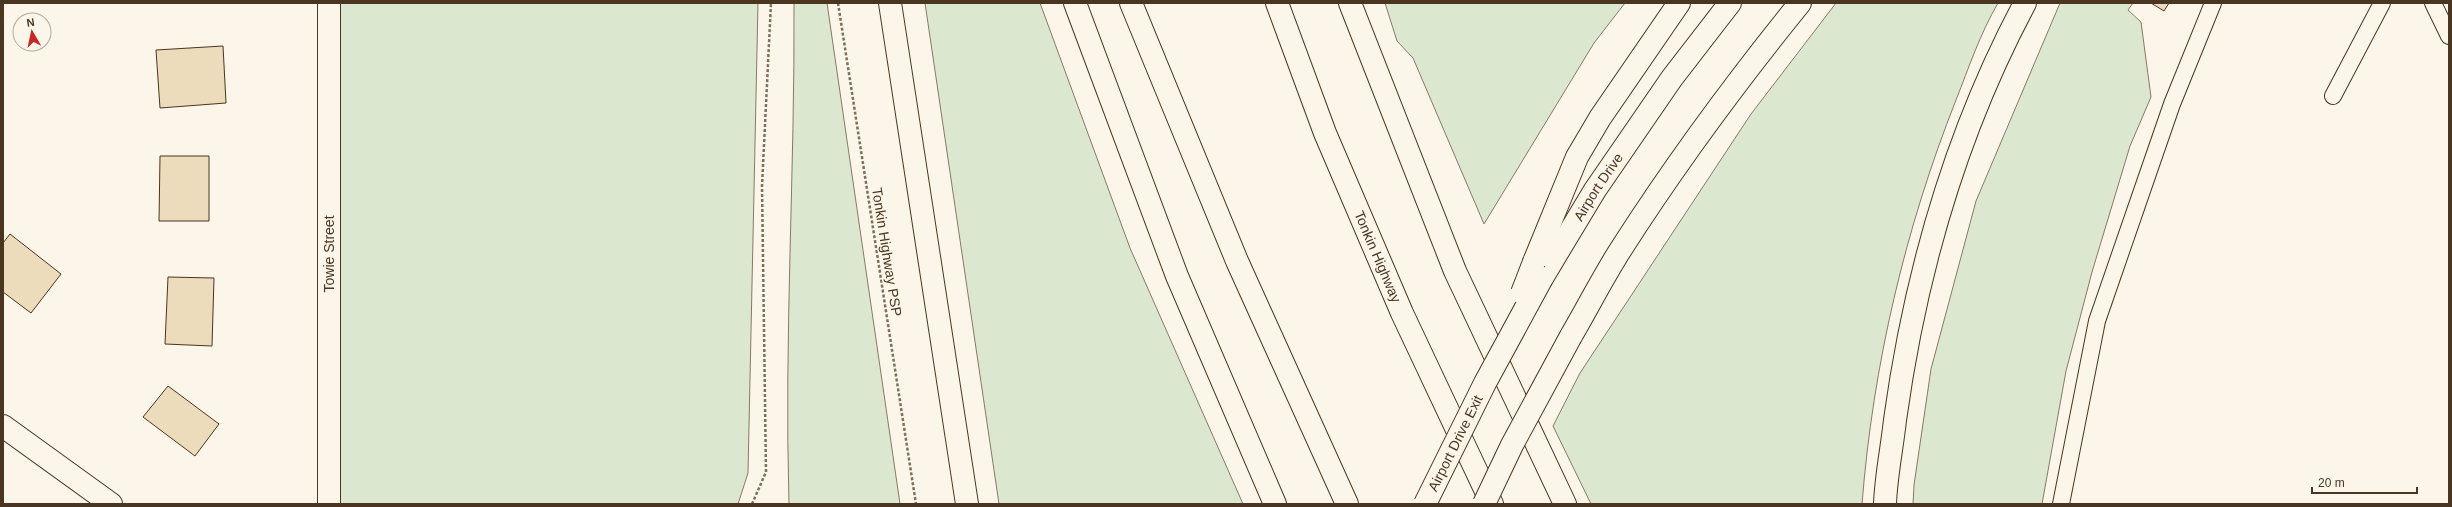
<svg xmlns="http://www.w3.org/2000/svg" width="2452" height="507" font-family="Arial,sans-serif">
<rect width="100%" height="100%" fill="#fbf6e9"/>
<g fill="#dce7d0" stroke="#887966">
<path d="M329,3H758L748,473L738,504H329Z"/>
<path d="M794,3H827L900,504H789C784,337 795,170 794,3Z"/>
<path d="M925,3H1040L1130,248L1243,504H999Z"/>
<path d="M1385,3H1625L1594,43L1484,224L1413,58L1397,41Z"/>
<path d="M1836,3H1998C1980,34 1969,67 1956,100C1905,229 1873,365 1862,504H1591L1553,426L1580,373L1751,114Z"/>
<path d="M2060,3H2133L2128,10L2141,22L2151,97L2130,146L2092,272L2066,371L2042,504H1913L1914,485L1931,369L1976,201Z"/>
</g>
<g fill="#ecdcbc" stroke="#4a3520">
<path d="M2151,3H2169L2164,11Z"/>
<path d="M223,46L226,103L160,108L156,50Z"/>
<path d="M160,156H209V221H159Z"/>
<path d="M10,234L61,274L31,313L3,292V243Z"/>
<path d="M168,277L214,278L212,346L165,344Z"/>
<path d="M168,386L219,424L195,456L143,417Z"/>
</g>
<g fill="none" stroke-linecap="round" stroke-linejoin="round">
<defs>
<g id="lane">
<path d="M2433,3L2449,36"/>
<path d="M2333,96L2382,3"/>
<path d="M2061,504L2097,321L2172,104L2213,3"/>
</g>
<g id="street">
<path d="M329,3V504"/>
<path d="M3,426L111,504"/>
</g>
<g id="highway">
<path d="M890,3L967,504"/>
<path d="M1075,3L1177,276L1275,504"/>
<path d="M1131,3L1237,261L1347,504"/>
<path id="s1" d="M1277,3L1325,133L1402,313L1492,504"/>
<path d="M1350,3L1455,271L1565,504"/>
<path d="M1534,262L1577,157L1600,118L1679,3"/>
<path id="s2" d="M1542,278L1595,190L1672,78L1730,3"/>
<path d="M1571,336C1588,307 1603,277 1621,249C1676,163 1736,82 1800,3"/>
<path d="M1885,504C1886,476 1892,448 1895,420C1915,275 1956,132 2025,3"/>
</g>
</defs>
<use href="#lane" stroke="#4a3520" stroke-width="18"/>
<use href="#street" stroke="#4a3520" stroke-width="24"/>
<use href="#highway" stroke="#4a3520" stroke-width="24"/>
<g stroke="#7f6f5c" stroke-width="2.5" stroke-dasharray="3 2" stroke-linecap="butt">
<path d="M838,3L916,504"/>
<path d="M752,504L766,472L762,186L771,3"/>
</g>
<use href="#lane" stroke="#fbf6e9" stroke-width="16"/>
<use href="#street" stroke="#fbf6e9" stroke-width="22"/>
<use href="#highway" stroke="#fbf6e9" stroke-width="22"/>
<defs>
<g id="highway-bridge">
<path d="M1522,293L1534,262"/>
<path id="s3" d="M1425,504L1485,383L1542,278"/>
<path d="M1484,504L1512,445L1571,336"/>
</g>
</defs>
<use href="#highway-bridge" stroke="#4a3520" stroke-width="24" stroke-linecap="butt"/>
<use href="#highway-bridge" stroke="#fbf6e9" stroke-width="22"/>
</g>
<g text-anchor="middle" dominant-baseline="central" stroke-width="3" stroke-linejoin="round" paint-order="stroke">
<g font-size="14" fill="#4a3520" stroke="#fbf6e9">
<text stroke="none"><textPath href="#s2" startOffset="107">Airport Drive</textPath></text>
<text transform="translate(887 252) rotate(81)">Tonkin Highway PSP</text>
<text transform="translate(329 254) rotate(-90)">Towie Street</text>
<text stroke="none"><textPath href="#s1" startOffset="273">Tonkin Highway</textPath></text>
<text stroke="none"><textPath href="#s3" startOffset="68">Airport Drive Exit</textPath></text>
</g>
</g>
<rect width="2452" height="507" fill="none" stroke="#4a3520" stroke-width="8"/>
<g transform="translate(32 32) rotate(351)"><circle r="19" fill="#fbf6e9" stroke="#b4a999"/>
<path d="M0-3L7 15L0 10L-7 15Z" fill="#c62828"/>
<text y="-6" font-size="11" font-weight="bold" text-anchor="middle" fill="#4a3520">N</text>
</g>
<path d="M2312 487v6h105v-6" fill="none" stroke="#4a3520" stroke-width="2"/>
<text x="2318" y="487" font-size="12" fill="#4a3520" stroke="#fbf6e9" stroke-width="3" paint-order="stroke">20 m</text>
</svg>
